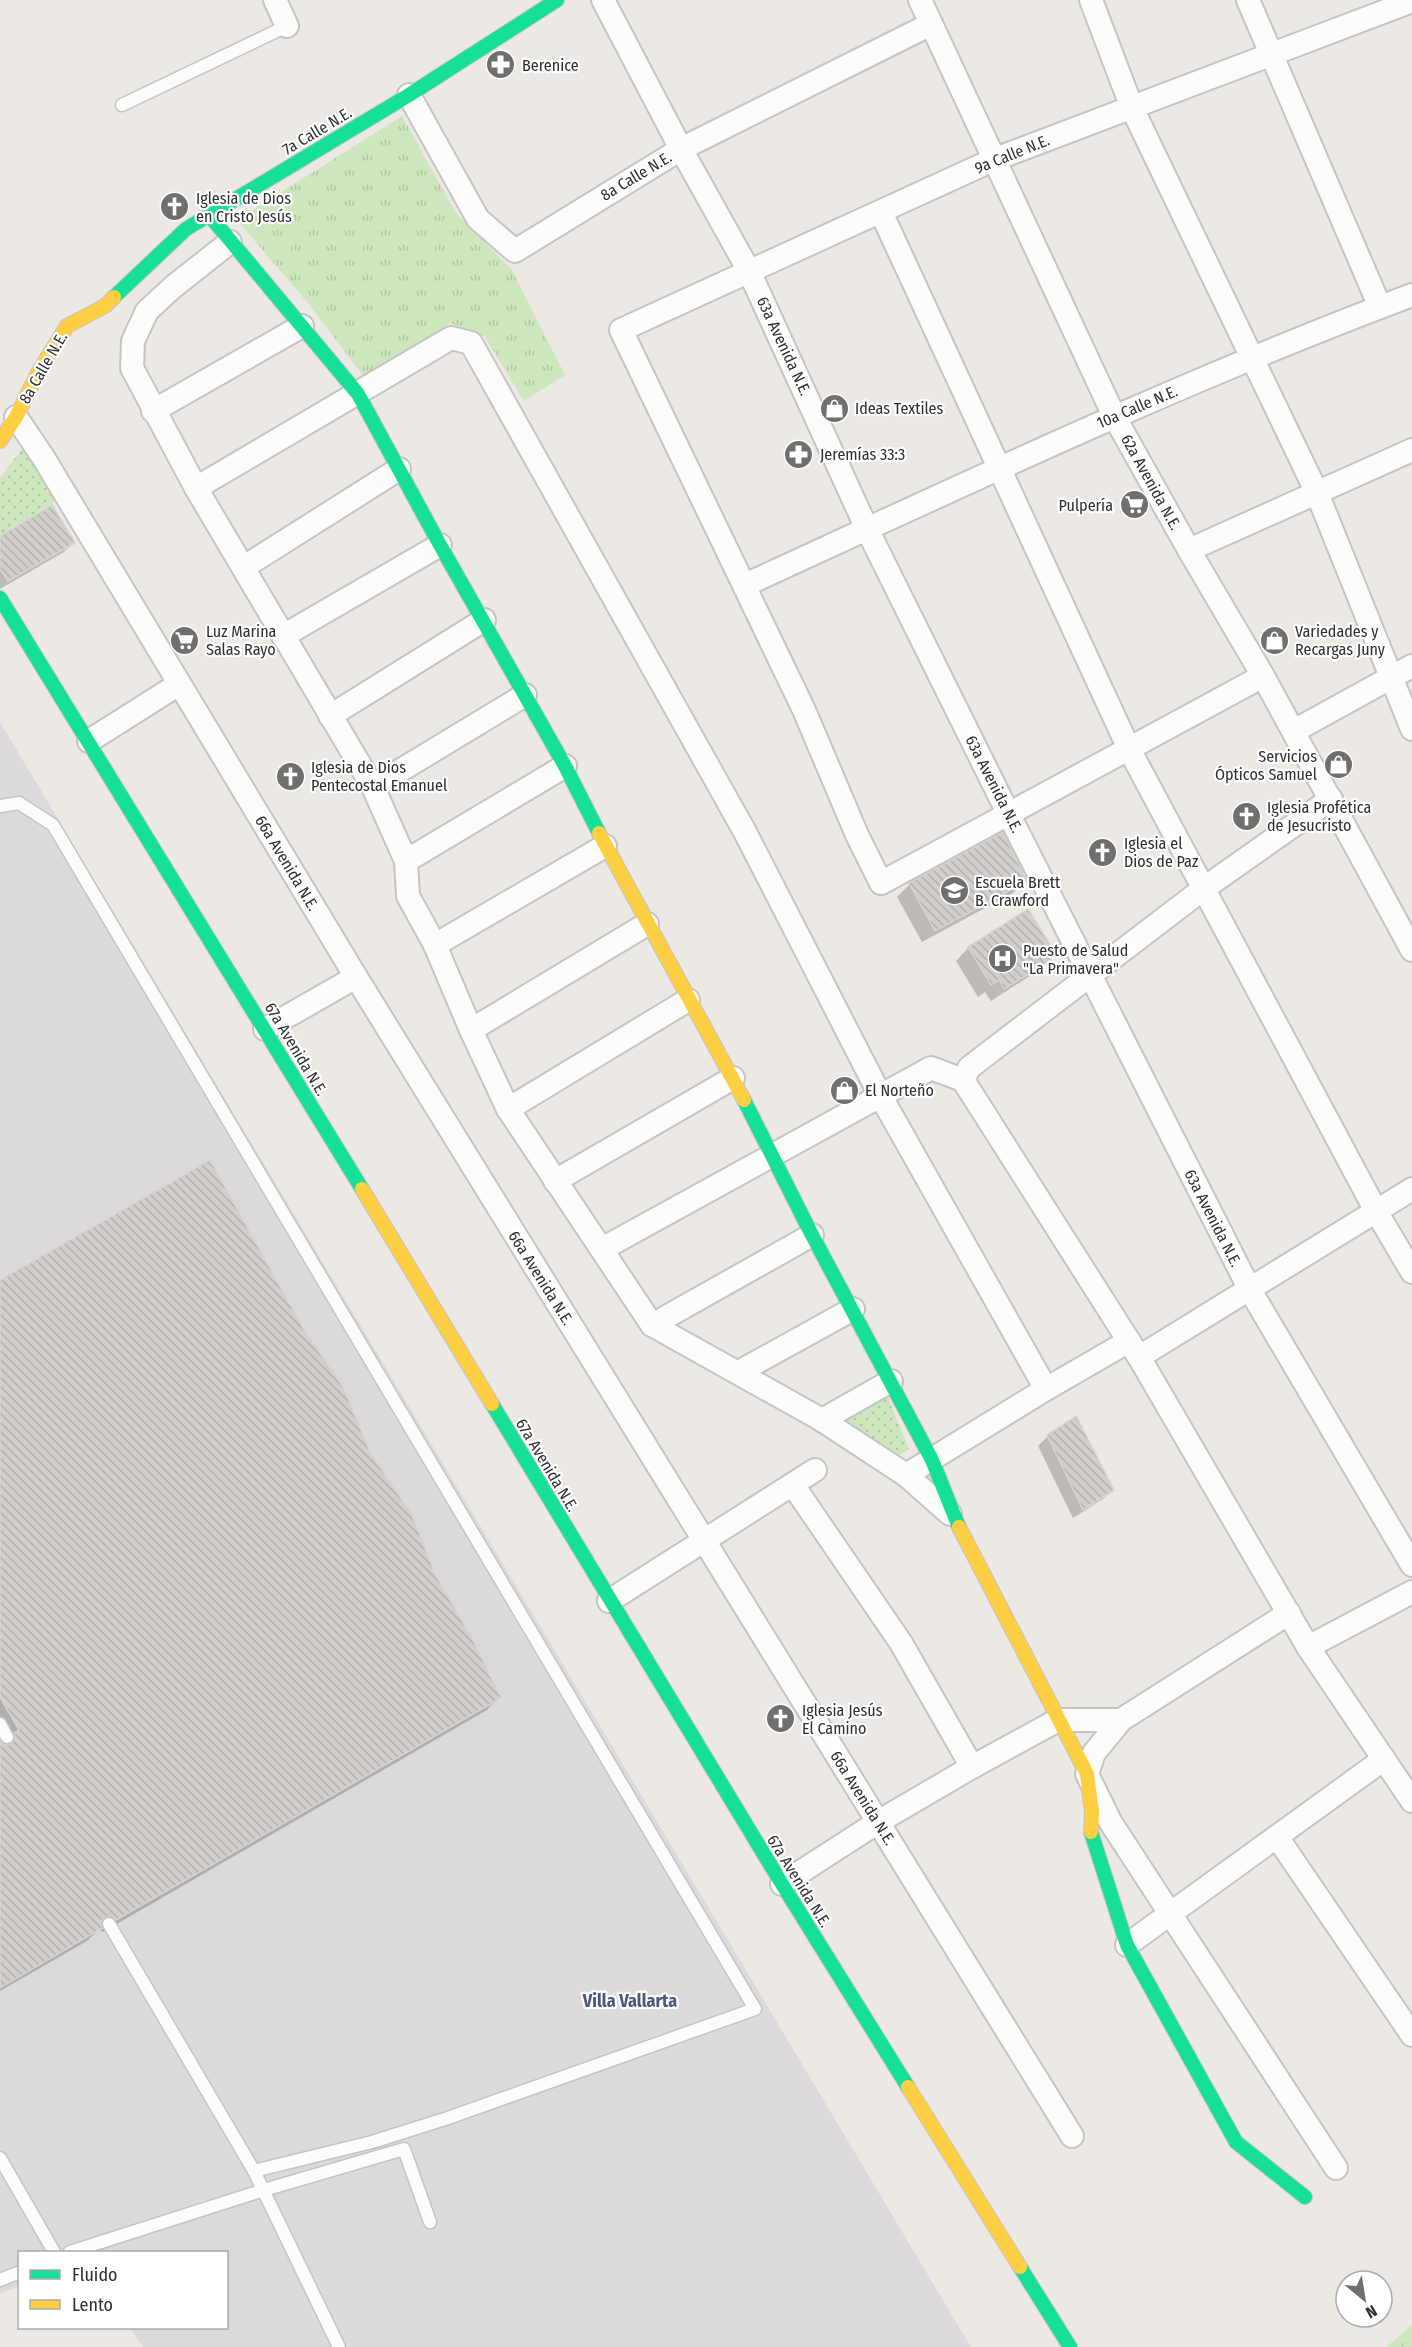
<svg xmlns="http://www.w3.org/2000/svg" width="1412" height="2347" font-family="'Fira Sans Condensed',sans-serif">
<defs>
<pattern id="grass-tufts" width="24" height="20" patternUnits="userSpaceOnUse" patternTransform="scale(1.5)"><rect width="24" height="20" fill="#cee6be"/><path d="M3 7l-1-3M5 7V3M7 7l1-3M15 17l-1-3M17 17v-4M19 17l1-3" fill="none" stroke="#b1c6a4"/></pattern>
<pattern id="wetland-marsh" width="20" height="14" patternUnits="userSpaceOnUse" patternTransform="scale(1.5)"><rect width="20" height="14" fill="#cee6be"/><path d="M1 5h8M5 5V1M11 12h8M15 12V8" fill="none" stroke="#b1c6a4"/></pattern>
<pattern id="park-dots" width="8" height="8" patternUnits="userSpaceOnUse" patternTransform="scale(1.5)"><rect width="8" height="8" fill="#cee6be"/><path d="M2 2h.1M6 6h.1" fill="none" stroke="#b1c6a4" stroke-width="1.8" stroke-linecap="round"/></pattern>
<pattern id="building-back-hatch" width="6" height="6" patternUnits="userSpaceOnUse" patternTransform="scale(1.5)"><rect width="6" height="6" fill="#d1cecb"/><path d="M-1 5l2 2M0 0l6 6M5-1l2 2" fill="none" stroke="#b4b1af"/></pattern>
</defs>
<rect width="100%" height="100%" fill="#ece8e4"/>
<path fill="#dcd9db" d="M0,722L971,2347H143L130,2328H226V2252H20L19,2286L0,2294Z"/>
<path fill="url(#grass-tufts)" d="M402,116L456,213L512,270L565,375L524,401L485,337L450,323L364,377L307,302L237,220Z"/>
<path fill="url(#wetland-marsh)" d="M1412,2325V2347H1386Z"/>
<g fill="url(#park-dots)">
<path d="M22,449L31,453L58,500L0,535V478Z"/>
<path d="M887,1395L909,1449L901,1454L891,1455L839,1422Z"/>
</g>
<g fill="#0003">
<path d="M0,538L73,543L64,552L0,589Z"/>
<path d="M1025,881L1013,893L922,942L897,897L910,884Z"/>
<path d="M1028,911L1049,960L1036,972L991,1001L985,992L978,997L956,961L968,948Z"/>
<path d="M0,1281L369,1455L499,1697L487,1710L103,1932L99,1929L87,1941L0,1991V1743L4,1745L6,1743L0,1731Z"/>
<path d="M1075,1418L1113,1490L1103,1499L1073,1518L1038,1446L1048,1436Z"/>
</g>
<g fill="url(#building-back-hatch)" stroke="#d7d4d0" stroke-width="1.5">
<path d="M52,505L75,543L8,581L0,569V536Z"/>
<path d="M1003,832L1027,881L935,931L909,883Z"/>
<path d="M1028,909L1051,946L1045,950L1051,960L1004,989L999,980L991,985L968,947Z"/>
<path d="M210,1160L303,1328L343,1387L371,1454L411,1513L436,1576L471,1636L501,1698L116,1920L113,1917H105L102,1920V1928L0,1988V1741L6,1745L11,1744L15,1738L14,1733L19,1730L0,1697V1280Z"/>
<path d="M1076,1416L1114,1490L1083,1510L1047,1435Z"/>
</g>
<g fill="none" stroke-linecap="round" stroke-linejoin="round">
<defs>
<g id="lane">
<path d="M122,105L287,26"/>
<path d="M0,806L19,803L53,825L755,2009L448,2118L372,2142L254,2171L109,1924"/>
<path d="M0,1724L7,1737"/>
<path d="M0,2158L54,2252"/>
<path d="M254,2171L339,2347"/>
<path d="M70,2252L264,2190L404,2149L430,2222"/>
<path d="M0,2280L20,2272"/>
</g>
<g id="street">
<path d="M275,0L287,26"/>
<path d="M603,0L681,149L749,271L867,529L1009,815L1250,1290L1412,1565"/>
<path d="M920,0L1114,416L1189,550L1263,676L1412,950"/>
<path d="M1091,0L1132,108L1317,493L1412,729"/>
<path d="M1248,0L1380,307"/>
<path d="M409,95L478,219L515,251L681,149L931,24"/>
<path d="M881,212L1129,749L1376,1211L1412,1272"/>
<path d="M230,242L173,287L147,311L133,341L132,368L196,488L373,787L406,861L408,896L435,945L471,1030L508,1109L652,1325L822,1420L906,1475L1046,1389L1129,1341"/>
<path d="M153,411L302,326"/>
<path d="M16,417L43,457L356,977L1072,2136"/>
<path d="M196,488L451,338L471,343L745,832L880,1095L1046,1389"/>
<path d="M1189,550L1412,450"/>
<path d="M244,567L399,469"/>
<path d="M745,585C965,484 1185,380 1412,295"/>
<path d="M283,636L440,545"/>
<path d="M1263,676L881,883L857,835L804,710L621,330L993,160L1412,1"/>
<path d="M330,716L484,620"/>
<path d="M1294,731L1412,666"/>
<path d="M89,741L179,684"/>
<path d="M373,787L525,695"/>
<path d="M1331,799L1203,889L987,1054L969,1068L963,1080L1139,1357L1308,1647L1412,1801"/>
<path d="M406,861L565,766"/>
<path d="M435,945L605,846"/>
<path d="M265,1029L356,977"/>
<path d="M471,1030L647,924"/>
<path d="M508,1109L688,1000"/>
<path d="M555,1181L733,1078"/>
<path d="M602,1249L931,1068L963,1080"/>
<path d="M652,1325L812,1235"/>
<path d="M1139,1357L1412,1189"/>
<path d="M739,1372L853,1309"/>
<path d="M822,1420L891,1381"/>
<path d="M906,1475L950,1514"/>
<path d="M793,1485L901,1643L972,1767"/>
<path d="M609,1601L815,1470"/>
<path d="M1308,1647L1412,1592"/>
<path d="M1121,1720L1094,1753L1087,1774L1111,1823L1336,2168"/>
<path d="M1277,1837L1412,2035"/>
<path d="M782,1884L878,1822L972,1767L1058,1720H1121L1289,1613"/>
<path d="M1127,1945L1384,1759"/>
</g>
<g id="fast">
<path d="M209,215L358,394L440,545L565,766L599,833"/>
<path d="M114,297L186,229L409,95L557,0"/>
<path d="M0,598L362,1189"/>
<path d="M744,1100L812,1235L932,1460L959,1527"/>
<path d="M492,1404L782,1884L908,2087"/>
<path d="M1091,1832L1127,1945L1236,2142L1305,2197"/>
<path d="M1020,2267L1070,2347"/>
</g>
<g id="slow">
<path d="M0,441L16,417L39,371L67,326L105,306L114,297"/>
<path d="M599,833L744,1100"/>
<path d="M362,1189L492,1404"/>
<path d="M959,1527L1087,1774L1092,1812L1091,1832"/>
<path d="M908,2087L1020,2267"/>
</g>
</defs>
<use href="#lane" stroke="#c5c4c5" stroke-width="15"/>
<use href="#street" stroke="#c5c4c5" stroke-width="26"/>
<use href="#fast" stroke="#c5c4c5" stroke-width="16"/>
<use href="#slow" stroke="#c5c4c5" stroke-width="16"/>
<use href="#lane" stroke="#fcfcfb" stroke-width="12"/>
<use href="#street" stroke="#fcfcfb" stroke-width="22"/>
<use href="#fast" stroke="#16e098" stroke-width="14"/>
<use href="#slow" stroke="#ffcf43" stroke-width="14"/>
</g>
<defs>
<symbol id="pharmacy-disc" viewBox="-11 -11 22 22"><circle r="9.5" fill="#706f6e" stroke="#fff"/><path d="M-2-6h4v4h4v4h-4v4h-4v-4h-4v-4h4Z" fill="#fff"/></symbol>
<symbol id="church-disc" viewBox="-11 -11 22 22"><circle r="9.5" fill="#706f6e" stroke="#fff"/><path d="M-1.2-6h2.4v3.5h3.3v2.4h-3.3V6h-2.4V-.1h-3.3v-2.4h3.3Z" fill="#fff"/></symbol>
<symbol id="shop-disc" viewBox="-11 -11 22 22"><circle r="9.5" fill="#706f6e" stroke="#fff"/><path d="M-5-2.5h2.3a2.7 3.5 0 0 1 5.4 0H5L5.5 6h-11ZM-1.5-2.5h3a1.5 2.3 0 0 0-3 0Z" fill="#fff"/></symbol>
<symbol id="supermarket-disc" viewBox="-11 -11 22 22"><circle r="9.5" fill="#706f6e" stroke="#fff"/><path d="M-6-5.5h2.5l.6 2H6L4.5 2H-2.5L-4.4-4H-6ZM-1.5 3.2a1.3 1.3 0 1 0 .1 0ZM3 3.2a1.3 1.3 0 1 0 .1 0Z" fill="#fff"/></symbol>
<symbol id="school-disc" viewBox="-11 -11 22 22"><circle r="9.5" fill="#706f6e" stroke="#fff"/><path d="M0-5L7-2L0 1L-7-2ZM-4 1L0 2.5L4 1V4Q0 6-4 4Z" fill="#fff"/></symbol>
<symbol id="hospital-disc" viewBox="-11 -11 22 22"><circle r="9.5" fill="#706f6e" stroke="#fff"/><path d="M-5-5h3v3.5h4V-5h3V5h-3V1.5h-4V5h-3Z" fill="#fff"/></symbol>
</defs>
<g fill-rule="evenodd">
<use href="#pharmacy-disc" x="484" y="48" width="33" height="33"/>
<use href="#church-disc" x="158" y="190" width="33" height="33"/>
<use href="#shop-disc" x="818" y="392" width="33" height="33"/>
<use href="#pharmacy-disc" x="782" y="438" width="33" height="33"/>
<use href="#supermarket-disc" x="1118" y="488" width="33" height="33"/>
<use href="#supermarket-disc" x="168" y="624" width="33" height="33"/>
<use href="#shop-disc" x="1258" y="624" width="33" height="33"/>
<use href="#shop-disc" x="1322" y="748" width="33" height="33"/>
<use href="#church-disc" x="274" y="760" width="33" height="33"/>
<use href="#church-disc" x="1230" y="800" width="33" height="33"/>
<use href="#church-disc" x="1086" y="836" width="33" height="33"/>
<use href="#school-disc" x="938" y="874" width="33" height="33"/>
<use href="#hospital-disc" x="986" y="942" width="33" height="33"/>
<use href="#shop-disc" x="828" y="1074" width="33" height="33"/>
<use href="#church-disc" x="764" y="1702" width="33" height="33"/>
</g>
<g text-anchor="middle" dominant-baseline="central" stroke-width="4.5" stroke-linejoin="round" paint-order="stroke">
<g font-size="16" fill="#2e2e2e" stroke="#fff" text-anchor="start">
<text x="522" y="65">Berenice</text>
<text x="196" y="198">Iglesia de Dios<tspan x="196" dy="18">en Cristo Jesús</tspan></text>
<text x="855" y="408">Ideas Textiles</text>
<text x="820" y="454">Jeremías 33:3</text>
<text x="1113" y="505" text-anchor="end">Pulpería</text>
<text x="206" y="631">Luz Marina<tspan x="206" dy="18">Salas Rayo</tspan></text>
<text x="1295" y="631">Variedades y<tspan x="1295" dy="18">Recargas Juny</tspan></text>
<text x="1317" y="756" text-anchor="end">Servicios<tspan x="1317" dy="18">Ópticos Samuel</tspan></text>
<text x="311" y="767">Iglesia de Dios<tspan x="311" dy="18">Pentecostal Emanuel</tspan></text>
<text x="1267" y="807">Iglesia Profética<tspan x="1267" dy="18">de Jesucristo</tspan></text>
<text x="1124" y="843">Iglesia el<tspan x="1124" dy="18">Dios de Paz</tspan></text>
<text x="975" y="882">Escuela Brett<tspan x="975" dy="18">B. Crawford</tspan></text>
<text x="1023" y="950">Puesto de Salud<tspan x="1023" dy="18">"La Primavera"</tspan></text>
<text x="865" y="1090">El Norteño</text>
<text x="802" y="1710">Iglesia Jesús<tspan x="802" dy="18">El Camino</tspan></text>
</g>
<g font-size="16" fill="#2e2e2e" stroke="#fff">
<text transform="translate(317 131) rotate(-31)">7a Calle N.E.</text>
<text transform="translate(1012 154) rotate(-22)">9a Calle N.E.</text>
<text transform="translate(636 176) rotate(-31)">8a Calle N.E.</text>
<text transform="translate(784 346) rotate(65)">63a Avenida N.E.</text>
<text transform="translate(43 368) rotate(-60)">8a Calle N.E.</text>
<text transform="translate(1137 407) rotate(-23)">10a Calle N.E.</text>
<text transform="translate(1151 482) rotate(61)">62a Avenida N.E.</text>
<text transform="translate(994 784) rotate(63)">63a Avenida N.E.</text>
<text transform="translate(287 863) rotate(59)">66a Avenida N.E.</text>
<text transform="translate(296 1049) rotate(59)">67a Avenida N.E.</text>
<text transform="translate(1213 1218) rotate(63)">63a Avenida N.E.</text>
<text transform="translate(541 1278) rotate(58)">66a Avenida N.E.</text>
<text transform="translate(547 1465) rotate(59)">67a Avenida N.E.</text>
<text transform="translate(863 1798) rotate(58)">66a Avenida N.E.</text>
<text transform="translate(799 1881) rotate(58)">67a Avenida N.E.</text>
</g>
<g font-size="18" font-weight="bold" fill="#4d5680" stroke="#fff">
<text x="630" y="2001">Villa Vallarta</text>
</g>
</g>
<rect x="18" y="2251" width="210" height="78" fill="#ffffff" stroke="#ababab" stroke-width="1.5"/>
<rect x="30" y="2270" width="30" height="9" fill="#16e098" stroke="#ababab" stroke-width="1.5"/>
<text x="72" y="2281" font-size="18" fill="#2e2e2e">Fluido</text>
<rect x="30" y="2300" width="30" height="9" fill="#ffcf43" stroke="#ababab" stroke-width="1.5"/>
<text x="72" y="2311" font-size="18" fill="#2e2e2e">Lento</text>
<g transform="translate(1364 2299) rotate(150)"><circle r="28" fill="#ffffff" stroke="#ababab" stroke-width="1.5"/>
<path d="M0-4.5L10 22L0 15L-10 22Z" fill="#706f6e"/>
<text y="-9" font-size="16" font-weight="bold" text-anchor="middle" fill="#2e2e2e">N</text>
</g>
</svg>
